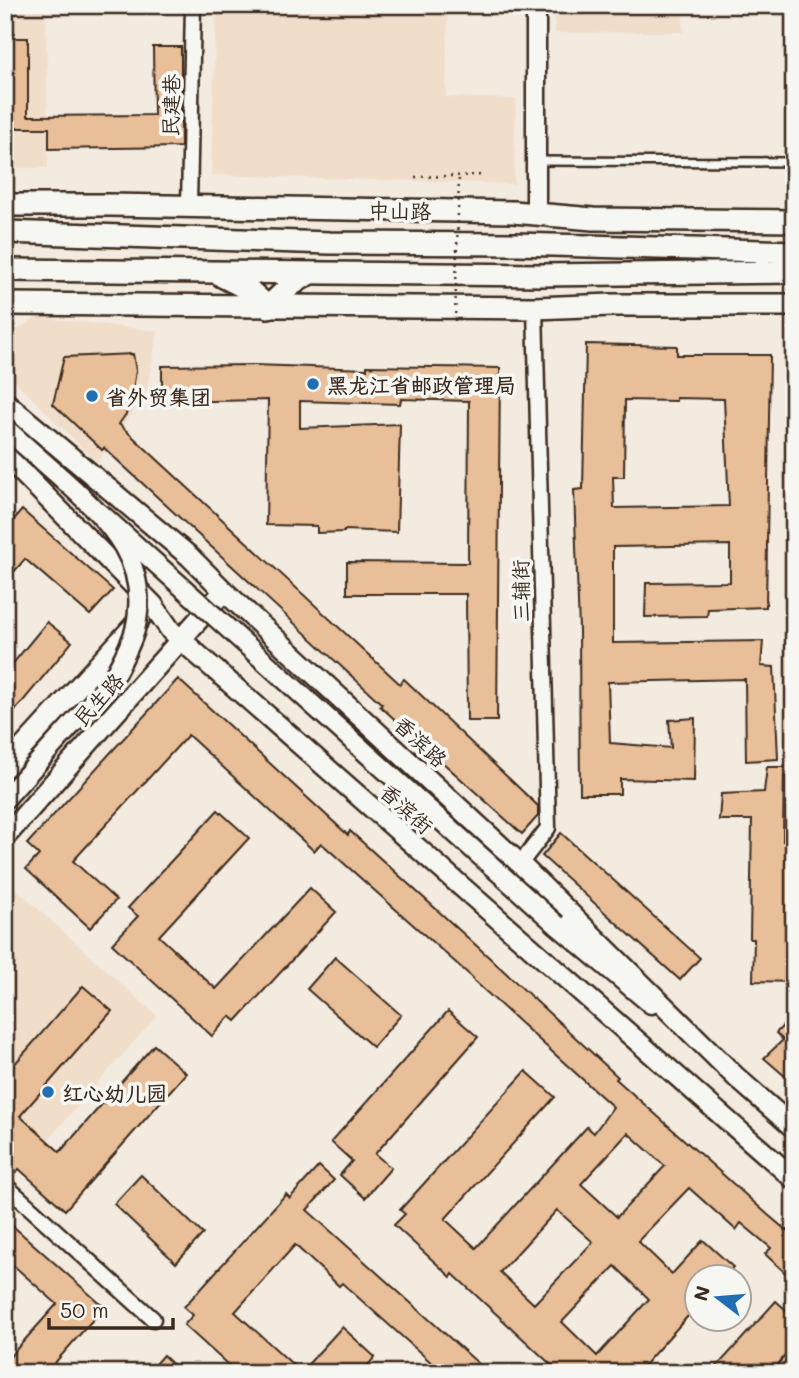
<svg xmlns="http://www.w3.org/2000/svg" width="799" height="1378" font-family="Mali,'LXGW WenKai TC',sans-serif">
<rect width="100%" height="100%" fill="#f3ebe0"/>
<filter id="ink" filterUnits="userSpaceOnUse"><feTurbulence type="fractalNoise" baseFrequency=".0143" numOctaves="2"/><feDisplacementMap in="SourceGraphic" scale="14" xChannelSelector="R" yChannelSelector="G"/><feConvolveMatrix kernelMatrix="1 2 1 2 8 2 1 2 1" color-interpolation-filters="sRGB"/></filter>
<g filter="url(#ink)">
<g fill="#f0decb">
<path d="M5,5H46L48,168H5Z"/>
<path d="M216,5H448L446,97L516,99L514,184L211,175Z"/>
<path d="M555,5H683V32L555,33Z"/>
<path d="M37,317L158,331L146,393L97,463L11,377L12,333Z"/>
<path d="M786,340H794V829H785Z"/>
<path d="M5,879L157,1016L15,1177L5,1169Z"/>
</g>
<g fill="#e9bf99" stroke="#3b2a1e" stroke-width="2" fill-rule="evenodd">
<path d="M5,38H28V116L154,115L153,47H181V147L49,149V128H5Z"/>
<path d="M586,344L677,346V355H770L766,607L708,609L707,616L645,617L646,583L730,582V545L613,547V643L763,641L761,666L774,667L778,759L746,761L745,679L608,682L610,743L671,748L669,720L695,718L694,781L620,779V794H580L579,630L574,490L583,489ZM676,398L724,399L729,506L614,508L613,477H624L625,400L676,401Z"/>
<path d="M133,354L136,371L133,389L126,414L119,424L400,684L404,679L538,806V816L522,834L380,706L382,704L104,448L102,450L53,404L64,357Z"/>
<path d="M254,365L367,369V366L500,368L497,721H467L466,594H347V562L468,563L469,401L401,399L400,404L300,401V428L400,424L397,532L344,530V532L317,533V526L266,525L268,400L162,402V366Z"/>
<path d="M22,510L113,590L90,615L25,559L5,582V530Z"/>
<path d="M47,622L72,642L5,723V673Z"/>
<path d="M178,679L348,835L350,831L479,948L618,1077L616,1079L767,1214L787,1231L794,1223V1281L765,1254L771,1248L741,1223L736,1230L689,1188L638,1241L672,1274L703,1240L733,1267L724,1277H697V1306L637,1373H560L453,1274L451,1277L394,1225L405,1214L400,1210L526,1071L555,1097L445,1219L476,1248L587,1127L594,1133L613,1107L472,979L473,978L321,843L314,851L188,735L73,861L116,900L90,928L26,869L39,855L27,844ZM628,1133L665,1166L617,1217L581,1184ZM557,1210L593,1242L534,1304L500,1272ZM615,1266L649,1299L597,1356L562,1322Z"/>
<path d="M767,767H784L783,841H794V868H792L789,913H794V982L753,981L754,939H750L752,820H719L721,794L764,792Z"/>
<path d="M218,810L249,838L159,936L216,989L310,888L336,912L236,1021L230,1016L212,1036L112,944L138,916L128,908Z"/>
<path d="M561,833L700,958L680,980L542,856Z"/>
<path d="M335,957L401,1015L373,1047L307,989Z"/>
<path d="M83,986L112,1011L20,1116L60,1152L154,1045L186,1073L65,1210L19,1169L16,1173L5,1163V1075Z"/>
<path d="M448,1011L478,1037L375,1154L391,1168L365,1198L340,1175L352,1161L331,1142Z"/>
<path d="M794,1014V1084L764,1058L783,1040L776,1033Z"/>
<path d="M319,1166L334,1180L307,1210L489,1373H443L342,1283L339,1286L295,1245L235,1312L301,1372L342,1327L375,1357L361,1373H237L184,1325L193,1315L184,1307L286,1194L290,1198Z"/>
<path d="M141,1175L203,1234L176,1263L114,1204Z"/>
<path d="M5,1219L104,1307L46,1373H5V1362L57,1304L5,1258Z"/>
<path d="M776,1301L794,1317V1346L770,1373H711Z"/>
<path d="M163,1355L182,1373H147Z"/>
</g>
<g fill="none" stroke-linecap="round" stroke-linejoin="round">
<defs>
<path id="service" d="M536,161L794,162"/>
<g id="minor">
<path d="M189,206L193,5"/>
<path d="M520,864L548,828L535,308"/>
<path d="M5,1185L153,1319"/>
</g>
<g id="tertiary">
<path d="M536,214V5"/>
<path d="M5,799L112,680"/>
<path d="M557,925L651,1004"/>
</g>
<g id="secondary">
<path d="M5,402L189,556L224,591L520,864L736,1077L794,1128"/>
<path d="M5,455L153,605L171,631L794,1179"/>
<path d="M5,767L140,619"/>
<path d="M5,837L224,591"/>
</g>
<g id="primary">
<path d="M5,205H110L513,212L593,219L794,221"/>
<path d="M5,232L330,243L517,244L794,252"/>
<path d="M5,270L541,275L794,272"/>
<path d="M222,276L248,289L268,307L290,286L308,274"/>
<path d="M5,304L535,308L612,305H794"/>
</g>
</defs>
<use href="#service" stroke="#3b2a1e" stroke-width="12"/>
<use href="#minor" stroke="#3b2a1e" stroke-width="19"/>
<use href="#tertiary" stroke="#3b2a1e" stroke-width="23"/>
<use href="#secondary" stroke="#3b2a1e" stroke-width="24"/>
<use href="#primary" stroke="#3b2a1e" stroke-width="26"/>
<path stroke="#3b2a1e" stroke-width="2.5" stroke-dasharray="2 5" stroke-linecap="butt" d="M415,177L483,175"/>
<use href="#service" stroke="#f6f6f2" stroke-width="7"/>
<use href="#minor" stroke="#f6f6f2" stroke-width="14"/>
<use href="#tertiary" stroke="#f6f6f2" stroke-width="18"/>
<use href="#secondary" stroke="#f6f6f2" stroke-width="19"/>
<use href="#primary" stroke="#f6f6f2" stroke-width="21"/>
<defs>
<g id="tertiary-bridge">
<path d="M5,428C25,446 46,464 66,482C111,523 151,564 135,630C130,647 120,664 112,680"/>
<path d="M100,513L557,925"/>
</g>
</defs>
<use href="#tertiary-bridge" stroke="#3b2a1e" stroke-width="23" stroke-linecap="butt"/>
<path stroke="#3b2a1e" stroke-width="2.5" stroke-dasharray="2 5" stroke-linecap="butt" d="M455,321L459,176"/>
<use href="#tertiary-bridge" stroke="#f6f6f2" stroke-width="18"/>
</g>
</g>
<g fill="#1f6fb2" stroke="#f6f6f2" stroke-width="2.5">
<circle cx="313" cy="384" r="7"/>
<circle cx="92" cy="396" r="7"/>
<circle cx="48" cy="1092" r="7"/>
</g>
<g text-anchor="middle" dominant-baseline="central" stroke-width="7" stroke-linejoin="round" paint-order="stroke">
<g font-size="21" fill="#3b2a1e" stroke="#f6f6f2">
<text transform="translate(170 105) rotate(-89)">民建巷</text>
<text transform="translate(400 210) rotate(1)">中山路</text>
<text transform="translate(520 591) rotate(-91)">三辅街</text>
<text transform="translate(98 699) rotate(-48)">民生路</text>
<text transform="translate(421 741) rotate(43)">香滨路</text>
<text transform="translate(407 808) rotate(42)">香滨街</text>
</g>
<g font-size="21" font-weight="bold" fill="#3b2a1e" stroke="#f6f6f2" text-anchor="start">
<text x="327" y="384">黑龙江省邮政管理局</text>
<text x="106" y="396">省外贸集团</text>
<text x="62" y="1092">红心幼儿园</text>
</g>
</g>
<rect width="799" height="1378" fill="none" stroke="#f6f6f2" stroke-width="28"/>
<rect x="14" y="14" width="771" height="1350" fill="none" stroke="#3b2a1e" stroke-width="2.5" filter="url(#ink)"/>
<g transform="translate(718 1298) rotate(286)"><circle r="33" fill="#f6f6f2" stroke="#aba49d" stroke-width="2"/>
<path d="M0-5L12 26L0 18L-12 26Z" fill="#1f6fb2"/>
<text y="-10" font-size="19" font-weight="bold" text-anchor="middle" fill="#3b2a1e">N</text>
</g>
<path d="M49 1318v10h124v-10" fill="none" stroke="#3b2a1e" stroke-width="3.5"/>
<text x="60" y="1318" font-size="21" fill="#3b2a1e" stroke="#f6f6f2" stroke-width="5" paint-order="stroke">50 m</text>
</svg>
